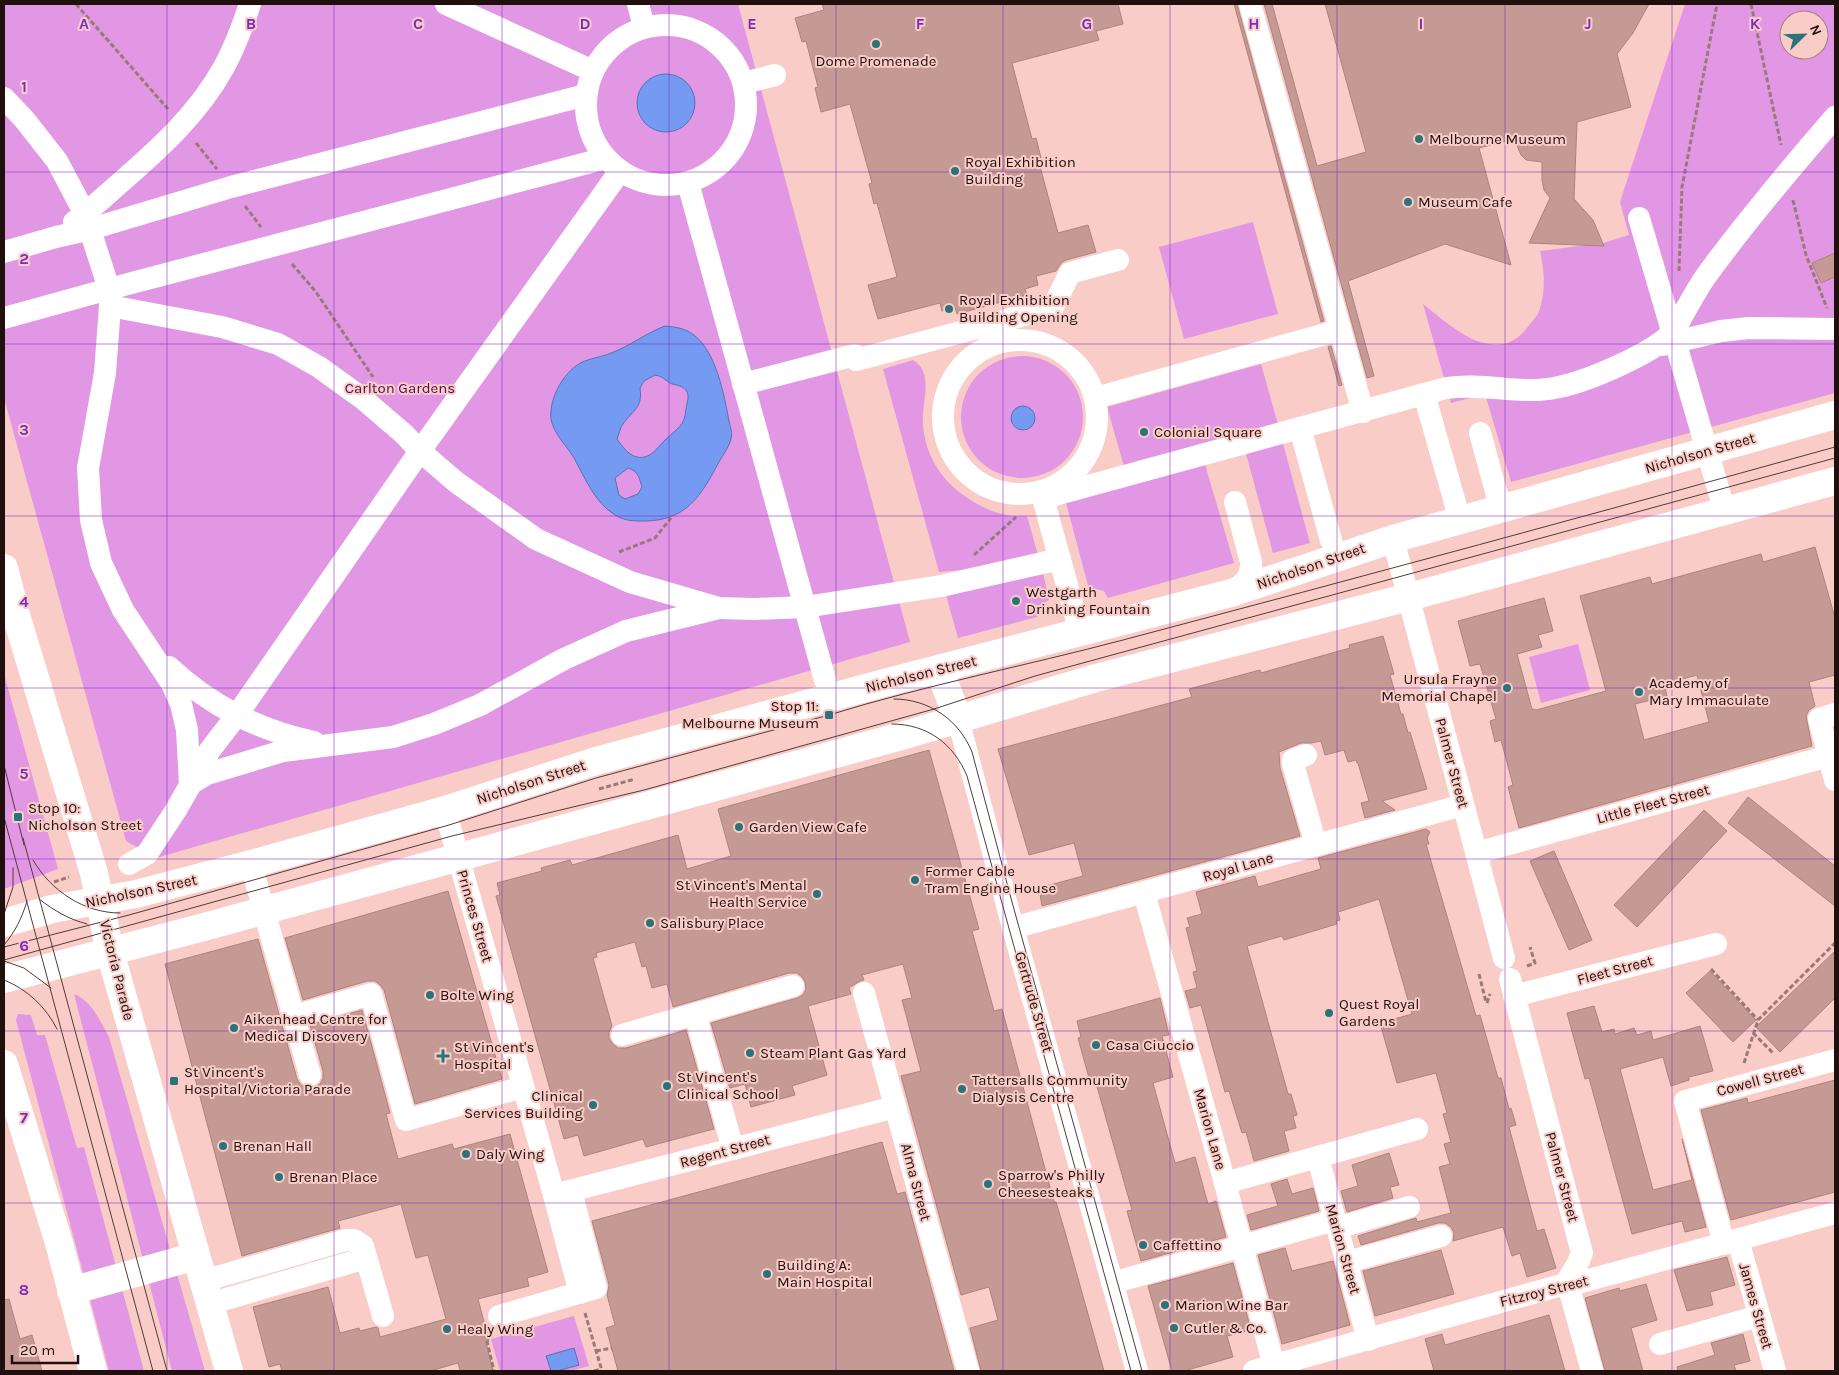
<svg xmlns="http://www.w3.org/2000/svg" width="1839" height="1375" font-family="Karla,sans-serif">
<rect width="100%" height="100%" fill="#f9ccc7"/>
<g fill="#e297e5" fill-rule="evenodd">
<path d="M4,4H738L910,642L156,858L126,841L4,398Z"/>
<path d="M1685,4H1835V393L1511,482L1485,394L1451,403L1423,304C1438,316 1459,334 1477,341C1501,349 1516,344 1530,324C1534,319 1539,314 1540,308C1546,289 1544,269 1540,251L1603,243L1629,235L1620,202ZM1789,20H1819V50H1789Z"/>
<path d="M1253,222L1278,314L1184,339L1159,247Z"/>
<circle cx="1022" cy="417" r="61"/>
<path d="M913,360C935,373 921,403 923,424C925,455 941,480 966,497C985,510 1005,518 1027,516L1038,555L976,569L939,572L883,369Z"/>
<path d="M1261,364L1279,428L1125,470L1107,407Z"/>
<path d="M1282,440L1310,543L1273,553L1245,450Z"/>
<path d="M1204,461L1234,563L1108,598L1104,591L1096,589H1089L1065,499Z"/>
<path d="M1043,573L1049,600L1041,604L1037,617L958,638L946,595Z"/>
<path d="M1578,644L1590,690L1541,703L1529,657Z"/>
<path d="M4,674L58,869L4,889Z"/>
<path d="M74,994C92,1001 100,1021 109,1037L205,1371H172Z"/>
<path d="M18,1014L31,1015L37,1035H45L77,1148L84,1147L144,1371H109L16,1020Z"/>
<path d="M574,1316L589,1366L571,1371H500L491,1339Z"/>
</g>
<g fill="#749af2" stroke="#5a71ae" fill-rule="evenodd">
<circle cx="666" cy="103" r="29"/>
<path d="M665,326C675,327 685,328 694,335C716,352 724,394 729,421C730,426 733,434 731,439C729,447 723,455 719,462C701,496 686,521 644,521C633,521 625,521 615,515C595,503 585,478 574,458C567,446 553,433 551,419C549,400 561,377 576,366C586,358 600,358 611,353C630,346 646,333 665,326ZM655,375C665,377 665,381 672,384C677,385 682,386 686,390C690,396 687,402 686,409C685,411 686,414 685,416C683,427 672,433 665,440C658,447 650,460 637,457C628,455 622,446 617,439C619,434 620,428 623,424C633,410 643,408 640,388L644,381ZM628,468C638,471 639,477 642,487L638,494L625,499L619,495L615,478Z"/>
<circle cx="1023" cy="418" r="12"/>
<path d="M574,1348L579,1365L557,1371H551L546,1356Z"/>
</g>
<g fill="#c59a95" stroke="#ad837f" fill-rule="evenodd">
<path d="M822,4H1118L1123,24L1096,31L1099,40L1012,63L1032,139L1036,138L1041,158L1038,159L1058,233L1088,225L1096,252L1066,260L1061,263L1056,271L1036,276L1038,285L1025,289L1027,295L957,314L955,307L942,311L940,303L878,319L868,285L897,277L877,203L874,204L869,184L872,183L850,104L821,112L815,88L818,87L806,41L802,42L795,18L824,10Z"/>
<path d="M1234,4H1237L1324,321L1321,322Z"/>
<path d="M1264,4H1272L1317,166L1366,152L1325,4H1649L1633,33L1617,54L1631,107L1577,122L1574,199L1593,220L1604,246L1529,243L1550,198L1544,190L1542,180V162L1526,160L1521,155L1514,139L1479,148L1511,265L1445,244L1348,281L1374,376L1367,378Z"/>
<path d="M1835,253V277L1821,283L1812,263Z"/>
<path d="M1331,346L1342,385L1339,386L1328,347Z"/>
<path d="M1815,547L1835,618V675L1809,682L1815,706L1809,710L1806,716L1812,746L1519,828L1508,787L1513,785L1501,740L1495,742L1490,721L1496,719L1480,664L1470,666L1458,621L1544,598L1553,631L1538,635L1542,647L1517,654L1532,709L1536,710L1606,691L1580,596L1650,577L1652,584L1761,554L1763,562ZM1697,675L1709,722L1644,740L1635,704L1667,696L1664,684Z"/>
<path d="M1383,636L1394,674L1390,675L1401,714H1403L1408,733L1410,732L1427,789L1382,801L1395,810L1365,818L1361,803L1369,801L1358,763H1357L1356,760L1348,762L1344,750L1325,755L1321,741L1311,743H1301L1279,752L1280,768L1300,836L1042,906L1039,888L1083,876L1074,843L1029,855L998,749L1192,697L1189,689L1260,670L1261,673L1282,667L1350,648L1349,645Z"/>
<path d="M929,750L979,929L972,931L994,1011L1002,1009L1054,1202H1056L1065,1232L1104,1371H981L970,1328L998,1320L989,1287L961,1295L901,1076L921,1071L902,1000L912,998L903,964L862,975L864,980L860,981L849,988L851,994L808,1006L827,1075L792,1086L795,1095L751,1107L745,1084L730,1088L711,1023L797,998L803,995L806,989L805,982L802,977L797,973H789L673,1007L667,984L652,988L646,966L642,967L635,942L596,953L597,957L593,958L612,1026L609,1032V1038L613,1044L618,1048H626L686,1030L714,1129L646,1147L643,1139L584,1156L578,1135L564,1139L496,896L500,895L497,883L542,871L541,868L570,860L572,865L678,835L687,869L731,856L718,809Z"/>
<path d="M1748,797L1835,866V906L1728,823Z"/>
<path d="M1704,810L1727,831L1637,927L1614,905Z"/>
<path d="M1426,829L1430,832L1427,838L1429,844H1426L1476,1016L1480,1015L1498,1078H1501L1509,1109L1511,1108L1516,1125L1509,1127L1537,1231L1544,1229L1556,1268L1527,1277L1520,1253L1512,1256L1503,1227L1453,1241L1454,1233L1451,1227L1445,1223H1438L1361,1245L1358,1236L1416,1218L1417,1222L1451,1213L1439,1167L1450,1164L1444,1144L1451,1142L1443,1114L1447,1113L1436,1073L1397,1083L1380,1023L1412,1014L1379,899L1338,912L1340,920L1336,921L1337,924L1284,940L1282,936L1247,946L1288,1094H1291L1297,1115L1293,1116L1296,1128L1284,1131L1289,1151L1254,1161L1246,1132L1242,1133L1229,1091L1225,1092L1201,1005L1190,1008L1185,991L1197,988L1193,972L1197,971L1186,928L1190,927L1187,918L1202,914L1196,892L1255,876L1258,887L1321,869L1318,858Z"/>
<path d="M1554,851L1592,940L1569,950L1530,861Z"/>
<path d="M448,891L502,1079L415,1104L384,990L380,985L375,981H367L303,1000L285,938Z"/>
<path d="M258,939L297,1079L301,1085L307,1088L314,1087L320,1084L323,1078V1071L310,1025L362,1010L390,1113L386,1114L398,1159L452,1144L454,1149L510,1134L548,1272L527,1278L529,1286L478,1299L489,1341L486,1342L493,1371H460L458,1363L430,1371H282L280,1364L269,1367L253,1307L328,1287L340,1333L359,1328L360,1331L376,1327L378,1328L380,1337L446,1319L428,1255L416,1258L401,1204L338,1221L340,1228L242,1256L165,964Z"/>
<path d="M1835,951V998L1780,1052L1756,1027Z"/>
<path d="M1710,971L1756,1020L1733,1042L1686,993Z"/>
<path d="M1160,998L1169,1035L1162,1036L1173,1077L1153,1083L1175,1163L1195,1157L1208,1204L1216,1201L1226,1237L1141,1261L1127,1211L1132,1210L1094,1076L1089,1078L1078,1038L1081,1037L1077,1021Z"/>
<path d="M1594,1006L1602,1032L1614,1029L1615,1034L1634,1028L1637,1035L1651,1031L1653,1040L1700,1026L1713,1071L1689,1077V1080L1671,1086L1663,1057L1620,1069L1653,1190L1692,1180L1682,1139L1706,1227L1685,1232L1682,1221L1632,1234L1589,1078L1585,1079L1567,1013Z"/>
<path d="M1835,1080V1192L1731,1220L1701,1110L1747,1098L1748,1103Z"/>
<path d="M882,1142L897,1194L905,1192L954,1371H618L606,1328L615,1325L607,1295L609,1285L592,1221Z"/>
<path d="M1389,1153L1399,1185L1390,1187L1393,1198L1347,1212L1341,1191L1358,1186L1352,1165Z"/>
<path d="M1287,1179L1292,1194L1313,1188L1319,1211L1251,1230L1247,1215L1278,1206L1271,1184Z"/>
<path d="M1285,1248L1292,1271L1333,1261L1350,1325L1282,1344L1258,1255Z"/>
<path d="M1441,1250L1454,1294L1375,1316L1363,1271Z"/>
<path d="M1727,1257L1735,1285L1710,1292L1713,1305L1687,1311L1674,1270Z"/>
<path d="M1233,1263L1251,1330L1227,1336L1233,1357L1184,1371H1172L1148,1286Z"/>
<path d="M1646,1284L1657,1320L1631,1328L1643,1371H1605L1585,1298L1619,1288L1620,1291Z"/>
<path d="M9,1299L20,1339L32,1335L42,1371H4V1300Z"/>
<path d="M1549,1315L1565,1371H1434L1425,1339L1442,1334L1445,1345Z"/>
<path d="M1743,1334L1750,1361L1734,1365L1736,1371H1678L1677,1367L1715,1355L1711,1343Z"/>
</g>
<g fill="none" stroke-linecap="round" stroke-linejoin="round">
<g stroke="#997a76" stroke-width="3" stroke-dasharray="5 2.5" stroke-linecap="butt">
<path d="M76,4L168,109"/>
<path d="M1751,4L1781,145"/>
<path d="M196,143L217,169"/>
<path d="M1793,200L1806,255L1827,308"/>
<path d="M245,206L261,227"/>
<path d="M292,264L316,292L373,377"/>
<path d="M1679,271L1682,187L1717,4"/>
<path d="M619,552L655,538L671,518"/>
<path d="M974,555L1016,517"/>
<path d="M599,789L635,779"/>
<path d="M54,882L69,877"/>
<path d="M1527,966L1535,963L1530,947"/>
<path d="M1711,969L1758,1020"/>
<path d="M1479,974L1486,1002"/>
<path d="M1487,1003L1490,994"/>
<path d="M1753,1033L1774,1054"/>
<path d="M1744,1063L1758,1020L1835,943"/>
<path d="M585,1313L602,1371"/>
<path d="M490,1336L486,1337L494,1371"/>
<path d="M596,1351L612,1348"/>
<path d="M594,1371L601,1369"/>
</g>
<g stroke="#fff" stroke-width="22">
<path d="M446,4L593,71"/>
<path d="M638,4L644,27"/>
<path d="M1250,4L1363,412"/>
<circle cx="666" cy="105" r="80"/>
<path d="M744,83L775,75"/>
<path d="M4,98L24,119L57,161L85,214L109,289L110,306L105,373L88,468L91,520L101,563L123,610L172,684L181,704L187,730L190,784L207,774L283,751L393,737L434,724L480,705L564,659L626,631L719,608"/>
<path d="M688,183L825,680"/>
<path d="M1639,218L1725,512"/>
<path d="M74,222C90,210 105,196 120,183C160,148 198,114 224,67C235,47 243,25 250,4"/>
<path d="M4,252L56,237L91,229L231,187L586,95"/>
<path d="M110,306L222,327L278,344L319,367L362,398L404,434L420,451L456,482L536,539L630,582L719,608L754,609L805,607L941,586L1060,559"/>
<path d="M4,318L109,289L606,158"/>
<path d="M999,322L1053,307L1070,273L1118,260"/>
<circle cx="1020" cy="417" r="77"/>
<path d="M1662,345L1721,331L1749,328L1835,329"/>
<path d="M856,360L999,322L1004,341"/>
<path d="M743,384L855,355"/>
<path d="M1424,394L1456,506"/>
<path d="M1095,398L1340,330"/>
<path d="M1300,428L1331,540"/>
<path d="M1480,433L1497,495L1506,507"/>
<path d="M1041,491L1080,632"/>
<path d="M1044,498L1446,388C1485,382 1521,396 1559,387C1588,381 1649,355 1671,334C1676,331 1678,324 1681,318C1689,304 1697,289 1706,276C1746,221 1790,169 1835,117"/>
<path d="M1393,539L1504,958"/>
<path d="M1231,593C1243,584 1252,578 1251,562L1235,502"/>
<path d="M169,667C209,705 260,731 314,742"/>
<path d="M1835,714L1819,719L1835,780"/>
<path d="M958,719L1013,928L1137,1371"/>
<path d="M1306,755L1293,760V764L1316,845"/>
<path d="M445,810L554,1195L580,1293"/>
<path d="M1476,853L1829,756"/>
<path d="M129,864L147,854L176,810L210,750L237,715L420,451L620,171"/>
<path d="M251,864L310,1075"/>
<path d="M1144,893L1225,1183L1274,1366"/>
<path d="M1013,928L1463,805"/>
<path d="M1510,979L1582,1253L1577,1265L1565,1284"/>
<path d="M864,993L968,1371"/>
<path d="M1514,996L1716,944"/>
<path d="M695,1014L733,1149"/>
<path d="M294,1016L371,994L406,1120L523,1087"/>
<path d="M622,1035L793,986"/>
<path d="M1318,1158L1368,1340"/>
<path d="M1225,1183L1417,1129"/>
<path d="M554,1195L895,1107"/>
<path d="M1337,1228L1409,1207"/>
<path d="M1738,1240L1775,1371"/>
<path d="M1724,1244L1685,1101L1835,1060"/>
<path d="M1347,1262L1441,1236"/>
<path d="M203,1281L346,1240H354L363,1246L383,1316"/>
<path d="M1112,1283L1335,1220"/>
<path d="M1565,1284L1571,1295L1592,1371"/>
<path d="M209,1304L366,1258"/>
<path d="M499,1316L596,1288L571,1191"/>
<path d="M1660,1344L1759,1316"/>
<path d="M1254,1371L1565,1284L1578,1283L1835,1213"/>
</g>
<g stroke="#fff" stroke-width="28">
<path d="M4,568L16,615L94,873L110,952L229,1371"/>
<path d="M939,669L958,719"/>
<path d="M4,923L52,909L136,894L251,864L445,810L596,761L884,683L1231,593L1393,539L1835,415"/>
<path d="M4,979L204,927L905,735L1096,678L1409,597L1835,481"/>
<path d="M4,1064L59,1243L93,1371"/>
<path d="M71,1291L196,1256"/>
</g>
<g stroke="#523c39" stroke-width="1">
<path d="M894,699C929,699 959,720 972,752L1012,902L1142,1371"/>
<path d="M892,724C927,724 954,744 967,776L1131,1371"/>
<path d="M4,765L24,845"/>
<path d="M4,817L153,1371"/>
<path d="M23,838L167,1371"/>
<path d="M33,860C51,891 84,913 120,913"/>
<path d="M39,899C55,911 68,919 87,924"/>
<path d="M4,914L13,887V868"/>
<path d="M4,945C15,932 22,918 27,901"/>
<path d="M4,947L129,915L449,825L596,778L829,715C926,685 1025,666 1123,640C1361,577 1598,513 1835,447"/>
<path d="M4,960L452,836L644,790L934,709L1035,676L1835,458"/>
<path d="M4,961L24,968L51,988"/>
<path d="M4,980C27,989 46,1007 57,1029"/>
</g>
</g>
<path fill="none" stroke="#7b2cbf" stroke-width="1" stroke-opacity="0.55" d="M167,4V1371M334,4V1371M502,4V1371M669,4V1371M836,4V1371M1003,4V1371M1170,4V1371M1337,4V1371M1505,4V1371M1672,4V1371M4,172H1835M4,344H1835M4,516H1835M4,688H1835M4,859H1835M4,1031H1835M4,1203H1835"/>
<g fill="#2a737b" stroke="#f9ccc7" stroke-width="2">
<circle cx="876" cy="44" r="5"/>
<circle cx="1419" cy="139" r="5"/>
<circle cx="955" cy="171" r="5"/>
<circle cx="1408" cy="202" r="5"/>
<circle cx="949" cy="309" r="5"/>
<circle cx="1144" cy="432" r="5"/>
<circle cx="1016" cy="601" r="5"/>
<circle cx="1507" cy="688" r="5"/>
<circle cx="1639" cy="692" r="5"/>
<rect x="824" y="710" width="10" height="10" rx="2.5"/>
<rect x="13" y="812" width="10" height="10" rx="2.5"/>
<circle cx="739" cy="827" r="5"/>
<circle cx="915" cy="880" r="5"/>
<circle cx="817" cy="894" r="5"/>
<circle cx="650" cy="923" r="5"/>
<circle cx="430" cy="995" r="5"/>
<circle cx="1329" cy="1013" r="5"/>
<circle cx="234" cy="1028" r="5"/>
<circle cx="1096" cy="1045" r="5"/>
<circle cx="750" cy="1053" r="5"/>
<path d="M440.5 1048.5h5v5h5v5h-5v5h-5v-5h-5v-5h5z"/>
<rect x="169" y="1076" width="10" height="10" rx="2.5"/>
<circle cx="667" cy="1086" r="5"/>
<circle cx="962" cy="1089" r="5"/>
<circle cx="593" cy="1105" r="5"/>
<circle cx="223" cy="1146" r="5"/>
<circle cx="466" cy="1154" r="5"/>
<circle cx="279" cy="1177" r="5"/>
<circle cx="988" cy="1184" r="5"/>
<circle cx="1143" cy="1245" r="5"/>
<circle cx="767" cy="1274" r="5"/>
<circle cx="1165" cy="1305" r="5"/>
<circle cx="1174" cy="1328" r="5"/>
<circle cx="447" cy="1329" r="5"/>
</g>
<g text-anchor="middle" dominant-baseline="central" stroke-width="4" stroke-linejoin="round" paint-order="stroke">
<g font-size="15" fill="#1f100e" stroke="#f9ccc7" text-anchor="start">
<text x="876" y="61" text-anchor="middle">Dome Promenade</text>
<text x="1429" y="139">Melbourne Museum</text>
<text x="965" y="162">Royal Exhibition<tspan x="965" dy="17">Building</tspan></text>
<text x="1418" y="202">Museum Cafe</text>
<text x="959" y="300">Royal Exhibition<tspan x="959" dy="17">Building Opening</tspan></text>
<text x="1154" y="432">Colonial Square</text>
<text x="1026" y="592">Westgarth<tspan x="1026" dy="17">Drinking Fountain</tspan></text>
<text x="1497" y="679" text-anchor="end">Ursula Frayne<tspan x="1497" dy="17">Memorial Chapel</tspan></text>
<text x="1649" y="683">Academy of<tspan x="1649" dy="17">Mary Immaculate</tspan></text>
<text x="819" y="706" text-anchor="end">Stop 11:<tspan x="819" dy="17">Melbourne Museum</tspan></text>
<text x="28" y="808">Stop 10:<tspan x="28" dy="17">Nicholson Street</tspan></text>
<text x="749" y="827">Garden View Cafe</text>
<text x="925" y="871">Former Cable<tspan x="925" dy="17">Tram Engine House</tspan></text>
<text x="807" y="885" text-anchor="end">St Vincent's Mental<tspan x="807" dy="17">Health Service</tspan></text>
<text x="660" y="923">Salisbury Place</text>
<text x="440" y="995">Bolte Wing</text>
<text x="1339" y="1004">Quest Royal<tspan x="1339" dy="17">Gardens</tspan></text>
<text x="244" y="1019">Aikenhead Centre for<tspan x="244" dy="17">Medical Discovery</tspan></text>
<text x="1106" y="1045">Casa Ciuccio</text>
<text x="454" y="1047">St Vincent's<tspan x="454" dy="17">Hospital</tspan></text>
<text x="760" y="1053">Steam Plant Gas Yard</text>
<text x="184" y="1072">St Vincent's<tspan x="184" dy="17">Hospital/Victoria Parade</tspan></text>
<text x="677" y="1077">St Vincent's<tspan x="677" dy="17">Clinical School</tspan></text>
<text x="972" y="1080">Tattersalls Community<tspan x="972" dy="17">Dialysis Centre</tspan></text>
<text x="583" y="1096" text-anchor="end">Clinical<tspan x="583" dy="17">Services Building</tspan></text>
<text x="233" y="1146">Brenan Hall</text>
<text x="476" y="1154">Daly Wing</text>
<text x="998" y="1175">Sparrow's Philly<tspan x="998" dy="17">Cheesesteaks</tspan></text>
<text x="289" y="1177">Brenan Place</text>
<text x="1153" y="1245">Caffettino</text>
<text x="777" y="1265">Building A:<tspan x="777" dy="17">Main Hospital</tspan></text>
<text x="1175" y="1305">Marion Wine Bar</text>
<text x="1184" y="1328">Cutler &amp; Co.</text>
<text x="457" y="1329">Healy Wing</text>
</g>
<g font-size="15" fill="#510c56" stroke="#f9ccc7">
<text x="400" y="388">Carlton Gardens</text>
</g>
<g font-size="15" fill="#1f100e" stroke="#f9ccc7">
<text transform="translate(1700 453) rotate(-16)">Nicholson Street</text>
<text transform="translate(1311 566) rotate(-19)">Nicholson Street</text>
<text transform="translate(921 674) rotate(-14)">Nicholson Street</text>
<text transform="translate(1452 763) rotate(75)">Palmer Street</text>
<text transform="translate(531 782) rotate(-18)">Nicholson Street</text>
<text transform="translate(1653 804) rotate(-15)">Little Fleet Street</text>
<text transform="translate(1238 867) rotate(-16)">Royal Lane</text>
<text transform="translate(141 891) rotate(-12)">Nicholson Street</text>
<text transform="translate(475 916) rotate(74)">Princes Street</text>
<text transform="translate(117 970) rotate(76)">Victoria Parade</text>
<text transform="translate(1615 970) rotate(-15)">Fleet Street</text>
<text transform="translate(1034 1002) rotate(74)">Gertrude Street</text>
<text transform="translate(1760 1080) rotate(-15)">Cowell Street</text>
<text transform="translate(1210 1129) rotate(74)">Marion Lane</text>
<text transform="translate(725 1151) rotate(-15)">Regent Street</text>
<text transform="translate(1562 1177) rotate(75)">Palmer Street</text>
<text transform="translate(916 1182) rotate(75)">Alma Street</text>
<text transform="translate(1343 1249) rotate(74)">Marion Street</text>
<text transform="translate(1544 1291) rotate(-14)">Fitzroy Street</text>
<text transform="translate(1756 1306) rotate(74)">James Street</text>
</g>
</g>
<g font-size="16" text-anchor="middle" font-weight="bold" fill="#7b2cbf" stroke="#f9ccc7" stroke-width="4" stroke-linejoin="round" paint-order="stroke">
<text x="84" y="29">A</text>
<text x="251" y="29">B</text>
<text x="418" y="29">C</text>
<text x="585" y="29">D</text>
<text x="752" y="29">E</text>
<text x="920" y="29">F</text>
<text x="1087" y="29">G</text>
<text x="1254" y="29">H</text>
<text x="1421" y="29">I</text>
<text x="1588" y="29">J</text>
<text x="1755" y="29">K</text>
<text x="24" y="92">1</text>
<text x="24" y="264">2</text>
<text x="24" y="435">3</text>
<text x="24" y="607">4</text>
<text x="24" y="779">5</text>
<text x="24" y="951">6</text>
<text x="24" y="1123">7</text>
<text x="24" y="1295">8</text>
</g>
<rect width="1839" height="1375" fill="none" stroke="#1f100e" stroke-width="10"/>
<g transform="translate(1804 35) rotate(67)"><circle r="24" fill="#f9ccc7" stroke="#a2817d"/>
<path d="M0-4L9 19L0 12L-9 19Z" fill="#2a737b"/>
<text y="-8" font-size="14" font-weight="bold" text-anchor="middle" fill="#1f100e">N</text>
</g>
<path d="M12 1355v8h66v-8" fill="none" stroke="#1f100e" stroke-width="2.5"/>
<text x="20" y="1355" font-size="15" fill="#1f100e" stroke="#f9ccc7" stroke-width="4" paint-order="stroke">20 m</text>
</svg>
